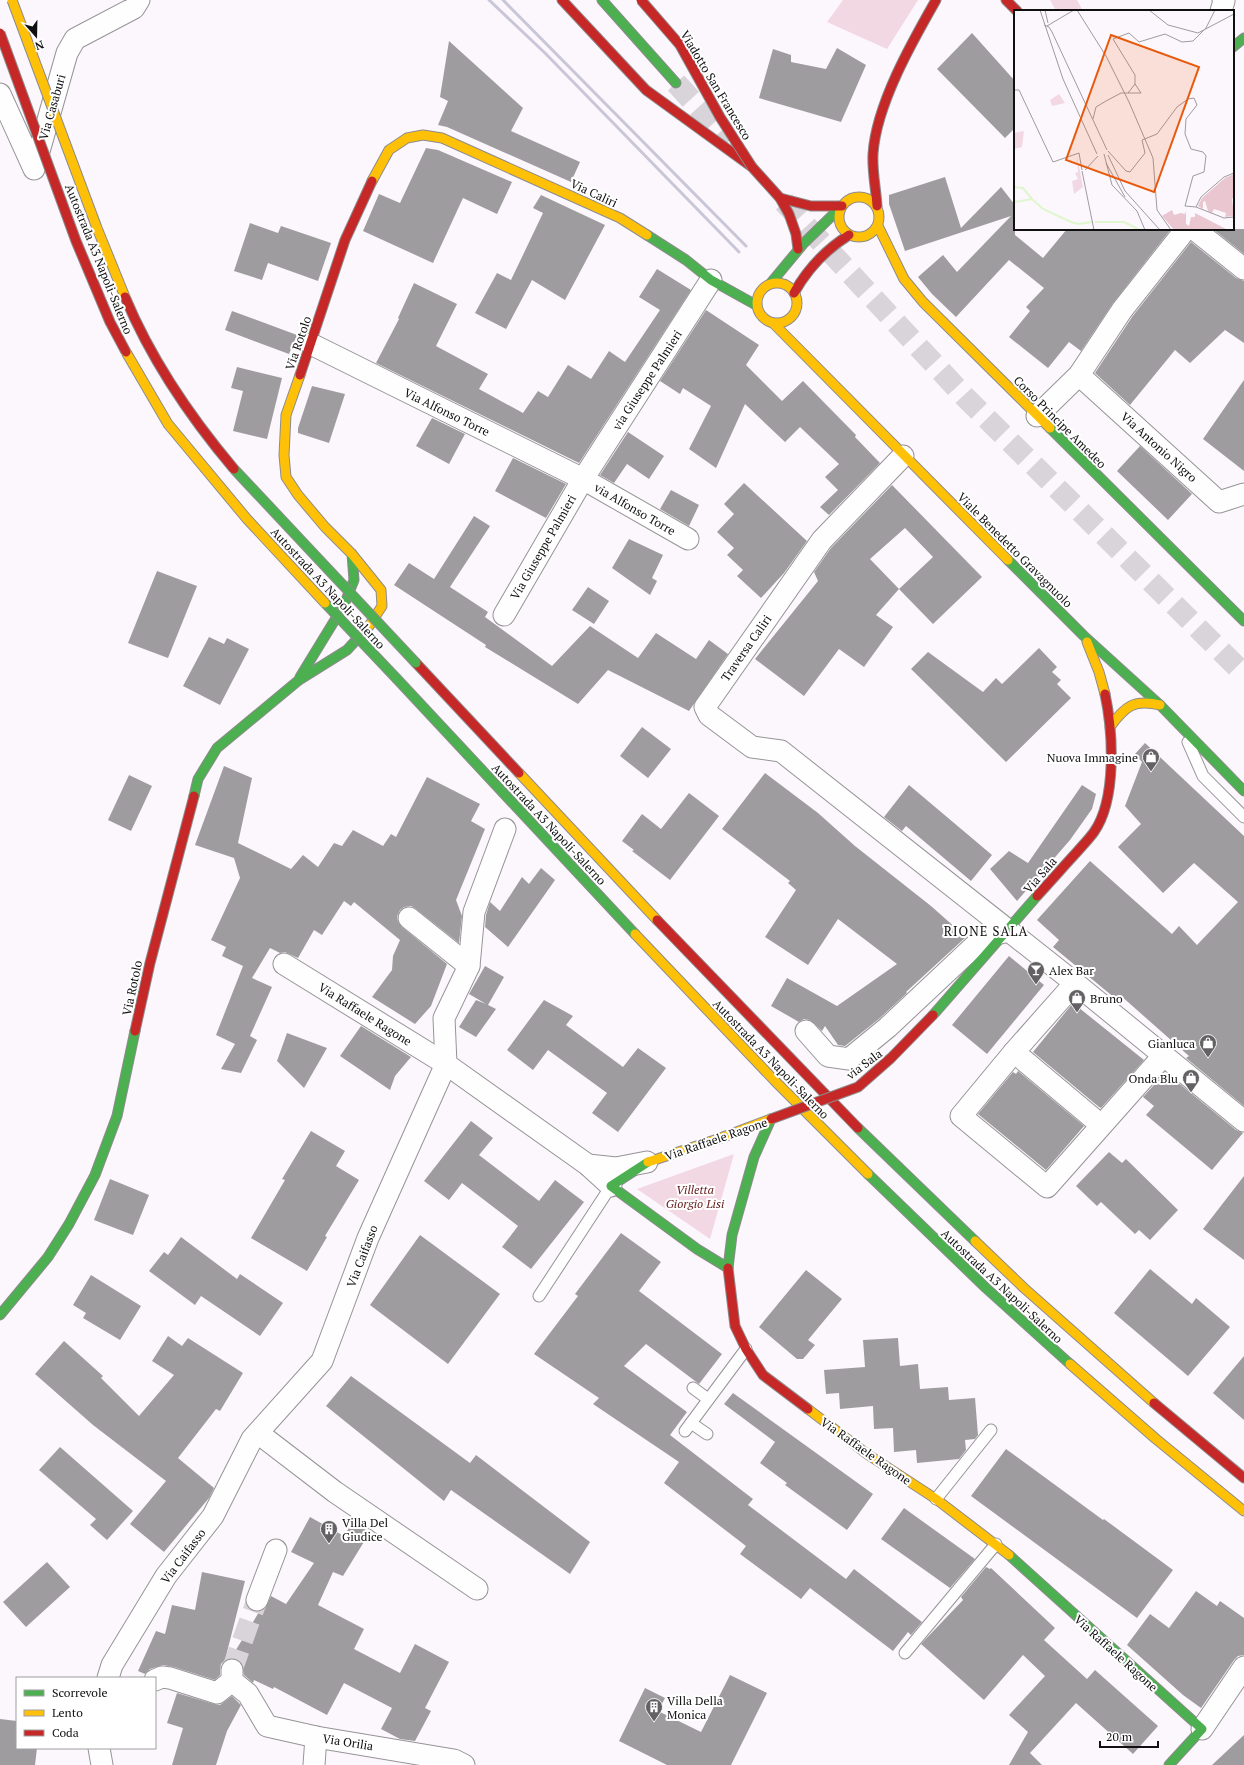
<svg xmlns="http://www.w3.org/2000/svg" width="1244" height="1765" font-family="'PT Serif',serif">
<rect width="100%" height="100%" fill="#fcf7fc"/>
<g fill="#f2d8e2">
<path d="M843,0H918L887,49L827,22Z"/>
<path d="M1050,0H1077L1083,11H1056Z"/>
<path d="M734,1154L710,1239L637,1189Z"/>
</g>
<g fill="#9f9ca0" fill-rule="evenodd">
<path d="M972,33L1015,81V128L1005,138L937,69Z"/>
<path d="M449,41L523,108L511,131L580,162L571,182L447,127L438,125L448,101L440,97Z"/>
<path d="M837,48L866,65L841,122L759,98L773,49L791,55V62L826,69Z"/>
<path d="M426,148L438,150L512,182L497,214L463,198L433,263L363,231L379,194L400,203Z"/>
<path d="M945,177L961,228L1001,187L1015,205V235L1043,258L1067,229H1171L1113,303L1081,351L1069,342L1048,368L1009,337L1030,311L1026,307L1044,288L1009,260L956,317L932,294L918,277L943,255L957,272L1011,216L905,251L889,204V195Z"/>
<path d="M541,195L605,225L565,300L532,280L506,329L475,313L497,273L511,280L543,213L533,208Z"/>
<path d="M250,223L278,233L281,226L331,243L318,281L268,263L262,280L234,271Z"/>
<path d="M1213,229H1244V254Z"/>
<path d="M1191,242L1236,278L1244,281V343L1225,330L1190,363L1175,350L1130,405L1095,373L1132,317Z"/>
<path d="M657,269L691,290L579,463L376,363L399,319L398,318L414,283L457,304L436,346L488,374L479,389L523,413L538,391L548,397L568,365L591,379L609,351L625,362L660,310L639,297Z"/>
<path d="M706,310L759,345L746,365L782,401L803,381L856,435L855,437L880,463L829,515L820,507L838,490L825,477L839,464L800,427L785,442L745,404L716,468L689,449L711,406L683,388L680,394L660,381Z"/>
<path d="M232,311L297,335L289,354L225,330Z"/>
<path d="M237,367L282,378L267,439L233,431L243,391L231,388Z"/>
<path d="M1244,380V471L1203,439Z"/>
<path d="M312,386L345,394L329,443L298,433V428Z"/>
<path d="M432,418L465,434L449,464L416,446Z"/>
<path d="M628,432L664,456L649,479L627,464L614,483L600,475Z"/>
<path d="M1140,446L1192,494L1168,520L1117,471Z"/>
<path d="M513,458L566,484L546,518L495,491Z"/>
<path d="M744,483L807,541L784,573L761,598L737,576L743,570L727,555L734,548L717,532L734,514L724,504Z"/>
<path d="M892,485L982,577L933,624L899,589L876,615L893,627L864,667L839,649L804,696L755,659L818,581L814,572L831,548ZM905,528L933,557L899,589L870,559Z"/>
<path d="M671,490L699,505L689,526L660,509Z"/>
<path d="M474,516L490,526L450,587L488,612L485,617L552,666L590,626L638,658L656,633L696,659L709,640L728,654L689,711L608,670L578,704L485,647L486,645L394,585L409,563L434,579Z"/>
<path d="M629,539L663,555L652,578L657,581L650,595L612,568Z"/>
<path d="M157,571L197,586L168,658L128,643Z"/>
<path d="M588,587L609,601L594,624L572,610Z"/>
<path d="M209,637L224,644L227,638L249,649L220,705L183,686Z"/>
<path d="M1039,648L1057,667L1052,672L1061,680L1057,684L1071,698L1006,762L911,669L928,652L983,692L996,678L1002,684Z"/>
<path d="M642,727L671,749L648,778L620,756Z"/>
<path d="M1145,743L1244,836V1106L1186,1058L1189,1056L1120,995L1116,999L1053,947L1059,940L1037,920L1090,861L1172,934L1179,926L1197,945L1238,902L1194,863L1163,893L1118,847L1141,824L1125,806L1142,762L1135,754Z"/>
<path d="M224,766L252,778L238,843L291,869L303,855L318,867L334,843L342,846L353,830L383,846L391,834L396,837L427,777L480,804L471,821L485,829L456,900L462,916L459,943L416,909L411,906L404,907L400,910L397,916L398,922L402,927L447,964L431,1006L415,1024L372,997L392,970L393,956L400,940L354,902L351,906L344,901L322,935L314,930L298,958L285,952L280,953L270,948L252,978L272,987L250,1036L257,1040L241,1073L221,1069L235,1044L216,1035L243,966L222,956L226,947L211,940L240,878L234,858L195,845Z"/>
<path d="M765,773L818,813L855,846L931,906L966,937L906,992L907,993L880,1018L845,1046L838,1045L825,1026L822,1031L810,1020L804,1019L799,1022L771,1006L787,978L837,1006L897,964L838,919L808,965L765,937L796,890L788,883L790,881L722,829Z"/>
<path d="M129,775L152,786L131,831L108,820Z"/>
<path d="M909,785L992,855L971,881L906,826L902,831L884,817Z"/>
<path d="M1082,785L1096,794L1092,809L1070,840L1017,901L990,869L1009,851L1028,863Z"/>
<path d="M689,793L719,816L670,880L632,851L634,850L622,841L642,814L661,829Z"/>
<path d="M541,868L555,880L508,947L485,927L486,915L490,902L500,911L522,877L529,884Z"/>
<path d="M1009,956L1044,985L987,1054L952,1025Z"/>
<path d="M485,966L504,977L488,1005L496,1009L476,1037L459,1027L476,1000L486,1004L469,994Z"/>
<path d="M544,1000L573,1016L566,1025L623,1067L638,1048L666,1068L618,1132L592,1113L607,1093L548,1050L533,1070L507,1050Z"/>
<path d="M1073,1003L1144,1060L1101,1108L1099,1107L1033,1052Z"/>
<path d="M361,1026L411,1057L395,1076L390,1090L340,1056Z"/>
<path d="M287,1033L327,1048L304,1088L277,1061Z"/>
<path d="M1018,1071L1084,1126L1046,1170L978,1114L1013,1072L1016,1074Z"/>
<path d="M1163,1075L1168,1079L1170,1076L1236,1130L1243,1133L1212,1170L1146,1115L1154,1106L1143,1097Z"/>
<path d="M471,1121L493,1138L479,1155L539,1201L555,1180L584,1202L531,1269L502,1247L518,1226L462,1183L449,1200L424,1181Z"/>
<path d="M311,1131L345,1151L336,1166L359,1180L325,1236L327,1237L307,1271L251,1238L285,1180L282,1179Z"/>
<path d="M1109,1152L1122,1163L1126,1159L1178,1210L1150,1240L1139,1230L1135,1234L1101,1202L1097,1206L1076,1186Z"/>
<path d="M1244,1176V1260L1203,1229Z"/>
<path d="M110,1179L149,1195L133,1235L94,1220Z"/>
<path d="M621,1233L661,1262L639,1291L722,1354L699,1384L646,1344L624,1366L687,1412L670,1435L753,1499L748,1505L846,1579L854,1569L922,1622L911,1635L908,1632L893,1651L810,1588L801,1599L740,1554L746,1546L664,1483L679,1462L593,1404L599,1398L534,1354L578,1296L575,1294Z"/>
<path d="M420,1235L500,1294L448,1364L370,1305Z"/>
<path d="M181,1237L237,1279L240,1274L283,1303L260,1336L201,1296L195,1305L149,1271L164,1252L168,1255Z"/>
<path d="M1150,1269L1192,1304L1196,1298L1230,1327L1188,1376L1114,1313Z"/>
<path d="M806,1270L842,1299L808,1340L815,1345L803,1359H797L759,1327Z"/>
<path d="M91,1275L141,1306L120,1340L83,1318L86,1313L73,1305Z"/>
<path d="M168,1336L182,1346L188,1338L243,1373L220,1411L216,1409L178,1458L214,1488L209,1498L164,1552L130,1524L166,1481L93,1425L35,1374L64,1341L103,1376L101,1378L139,1416L174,1375L152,1361Z"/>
<path d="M898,1338L900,1366L918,1364L920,1389L948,1387L949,1400L975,1398L978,1435L975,1439L965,1440L966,1450L959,1459L917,1463L916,1450L894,1452L893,1428L874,1429L873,1406L840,1409L839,1393L826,1394L824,1370L865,1367L863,1340Z"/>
<path d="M1244,1356V1420L1213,1393Z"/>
<path d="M351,1376L470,1463L476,1455L590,1542L570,1574L451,1490L444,1501L326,1406Z"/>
<path d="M733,1393L873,1494L847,1530L785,1485L787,1483L760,1463L775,1442L724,1404Z"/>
<path d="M60,1447L133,1511L107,1540L90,1525L96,1519L39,1470Z"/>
<path d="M1006,1449L1103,1520L1104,1519L1173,1570L1137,1618L971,1496Z"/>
<path d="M904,1508L975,1559L950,1588L881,1539Z"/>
<path d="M310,1517L344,1536L352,1523L370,1532L343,1576L333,1572L318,1605L364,1629L354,1649L400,1673L415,1644L449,1662L425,1708L431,1711L415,1741L400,1739L381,1729L392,1708L344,1683L327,1715L274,1687L273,1689L254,1680L253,1683L244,1675L242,1664L238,1659L231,1658L259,1612L265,1609L271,1596L286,1604L314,1563L291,1552Z"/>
<path d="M47,1562L70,1587L26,1627L3,1602Z"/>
<path d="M986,1567L990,1569L991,1568L1055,1628L1044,1640L1087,1679L1095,1670L1158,1726L1133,1754L1076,1703L1030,1753L1042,1765H1009L1028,1732L1009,1715L1045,1676L1023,1655L984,1700L921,1644L963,1600L961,1597Z"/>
<path d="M202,1572L245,1581L225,1660L221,1664L220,1670V1675L215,1680L174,1667L163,1665L150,1669L145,1674L138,1671L156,1631L165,1634L172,1605L195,1610Z"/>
<path d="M1196,1591L1217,1606L1220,1601L1244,1618V1655L1238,1656L1234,1660L1201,1708L1183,1695L1127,1645L1150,1614L1169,1628Z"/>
<path d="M730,1675L767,1693L731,1765H667L619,1741L645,1688L665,1698L658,1711L701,1732Z"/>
<path d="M177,1693L214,1704L220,1705L232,1696L241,1705L227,1731L216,1765H172L183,1728L167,1723Z"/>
<path d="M0,1719L17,1721V1748H37L35,1765H0Z"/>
<path d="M1244,1735V1765H1212Z"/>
</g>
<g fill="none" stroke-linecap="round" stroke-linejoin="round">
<path stroke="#d9d4d9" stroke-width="21" stroke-dasharray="21 10" stroke-linecap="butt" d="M232,1670L257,1600"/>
<g stroke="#d9d4d9" stroke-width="22" stroke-dasharray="22 11" stroke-linecap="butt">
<path d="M676,83L729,141"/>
<path d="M784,202L964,396L1244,674"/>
</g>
<defs>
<g id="lane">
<path d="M1188,742L1203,776L1244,817"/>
<path d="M539,1296L611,1186"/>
<path d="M693,1388L708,1399"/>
<path d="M691,1423L707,1434"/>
<path d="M685,1431L746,1349"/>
<path d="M936,1499L991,1430"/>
<path d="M905,1653L996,1544"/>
</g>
<g id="street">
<path d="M1221,11L1224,1L1223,0"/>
<path d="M0,94L34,169L67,53L75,39L134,8L139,0"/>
<path d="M1194,229L1244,269"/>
<path d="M311,344L583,479L688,539"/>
<path d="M1079,375L1219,502L1244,494"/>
<path d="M1037,416L1079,375L1122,310L1186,229"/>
<path d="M903,456L822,540L705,707L709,715L752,747L781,751L1075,983L1244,1121"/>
<path d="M504,615L583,479L711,280"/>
<path d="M505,829L474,912L469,966L444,1018L446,1064L588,1165L611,1186"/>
<path d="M409,918L469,966"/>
<path d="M1075,983L1014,1052L961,1116L1047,1187L1164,1055"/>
<path d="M806,1031L828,1056L849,1059L888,1027L984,937L1008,931"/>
<path d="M1014,1052L1101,1125"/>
<path d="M588,1165L616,1168L647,1162"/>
<path d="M258,1433L335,1492L477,1589"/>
<path d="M257,1600L276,1550"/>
<path d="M232,1670V1681L248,1694L267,1726L316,1737L454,1760L464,1765"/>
<path d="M108,1678L112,1665L166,1576L213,1516L252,1439L322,1361L368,1238L446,1064L284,964"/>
<path d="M155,1680L162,1677L170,1678L217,1693L232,1681"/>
<path d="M1202,1729L1244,1667"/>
<path d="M99,1748L102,1765"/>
<path d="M314,1765L316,1737"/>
</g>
<g id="fast">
<path d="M602,0L676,83"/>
<path d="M1233,47L1244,38"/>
<path d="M647,235L686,260L711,280L756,305"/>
<path d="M770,284L804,243L842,206"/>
<path d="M1050,428L1244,621"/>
<path d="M1008,560L1084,636L1160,705L1244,791"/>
<path d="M300,677L344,605L354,580L352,554"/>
<path d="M397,679L635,934"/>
<path d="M194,796L198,779L217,748L299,680L347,650L369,626"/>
<path d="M933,1015L1037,896"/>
<path d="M858,1128L975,1241"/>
<path d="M648,1162L611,1186L697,1249L728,1268L732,1235L754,1157L771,1119"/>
<path d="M868,1174L986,1288L1070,1364"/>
<path d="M0,1315L48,1257L69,1224L95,1175L117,1116L135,1031"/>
<path d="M1009,1555L1202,1729L1169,1765"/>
</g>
<g id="slow">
<path d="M372,181L389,150L407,138L423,135L442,138L620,218L647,235"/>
<circle cx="859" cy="217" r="20"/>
<path d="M878,226L904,279L923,302L1050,428"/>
<circle cx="777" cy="303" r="20"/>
<path d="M773,323L1008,560"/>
<path d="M300,375L286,415L284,455L286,477L298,495L325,527L352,554L381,590L382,606L369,626"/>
<path d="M1087,642L1099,672L1105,694"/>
<path d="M1110,727C1125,706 1134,699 1160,705"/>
<path d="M519,773L657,920"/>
<path d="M635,934L774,1080L868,1174"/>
<path d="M648,1162L718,1139L771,1119"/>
<path d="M975,1241L1024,1288L1154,1403"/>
<path d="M1070,1364L1156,1439L1244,1511"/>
<path d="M808,1409L867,1454L936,1499L1009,1555"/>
</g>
<g id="jam">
<path d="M562,0L646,90L752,167L780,198L789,214L796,234L798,249"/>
<path d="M1006,0L1017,11"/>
<path d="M780,198L811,206H842"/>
<path d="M877,206C876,189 872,171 873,154C876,105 912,42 936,0"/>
<path d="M794,293C808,268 825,250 849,235"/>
<path d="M300,375L345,240L372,181"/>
<path d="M416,663L519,773"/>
<path d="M1037,896C1050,882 1063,867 1076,853C1082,846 1089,839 1094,832C1117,799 1113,732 1105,694"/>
<path d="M657,920L858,1128"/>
<path d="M135,1031L150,963L194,796"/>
<path d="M728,1268L735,1326L746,1349L763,1375L808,1409"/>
<path d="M1154,1403L1244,1478"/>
</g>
</defs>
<use href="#lane" stroke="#969496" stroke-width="13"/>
<use href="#street" stroke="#969496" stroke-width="23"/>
<use href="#fast" stroke="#8d8b8d" stroke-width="11"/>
<use href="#slow" stroke="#8d8b8d" stroke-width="11"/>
<use href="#jam" stroke="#8d8b8d" stroke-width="11"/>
<use href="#lane" stroke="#fffeff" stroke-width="11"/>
<use href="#street" stroke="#fffeff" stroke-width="21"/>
<use href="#fast" stroke="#4caf50" stroke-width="9"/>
<use href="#slow" stroke="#ffc107" stroke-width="9"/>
<use href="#jam" stroke="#c62828" stroke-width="9"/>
<g stroke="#c9c6d8" stroke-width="3">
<path d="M489,0L545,53L739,252"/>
<path d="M503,0L746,246"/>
</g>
<defs>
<g id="fast-bridge">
<path d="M234,469L416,663"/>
<path d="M325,603L397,679"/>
</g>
<g id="slow-bridge">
<path d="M12,0L97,228L125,297"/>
<path d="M126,352L168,424L247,519L325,603"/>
</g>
<g id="jam-bridge">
<path d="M641,0L680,45L720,117L752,167"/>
<path d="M0,33L76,241L110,322L126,352"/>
<path d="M125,297C151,359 191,418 234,469"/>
<path d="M771,1119L858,1087L891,1058L933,1015"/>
</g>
</defs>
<use href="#fast-bridge" stroke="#8d8b8d" stroke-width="11" stroke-linecap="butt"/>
<use href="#slow-bridge" stroke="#8d8b8d" stroke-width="11" stroke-linecap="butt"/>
<use href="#jam-bridge" stroke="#8d8b8d" stroke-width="11" stroke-linecap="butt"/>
<use href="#fast-bridge" stroke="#4caf50" stroke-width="9"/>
<use href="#slow-bridge" stroke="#ffc107" stroke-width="9"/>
<use href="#jam-bridge" stroke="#c62828" stroke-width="9"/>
</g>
<defs>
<symbol id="shop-pin" viewBox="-11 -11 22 30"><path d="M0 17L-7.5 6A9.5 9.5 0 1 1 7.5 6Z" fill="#636163" stroke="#fff"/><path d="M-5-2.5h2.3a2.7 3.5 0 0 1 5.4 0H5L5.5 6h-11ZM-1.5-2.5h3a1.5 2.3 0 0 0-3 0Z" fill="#fff"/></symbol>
<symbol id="bar-pin" viewBox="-11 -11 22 30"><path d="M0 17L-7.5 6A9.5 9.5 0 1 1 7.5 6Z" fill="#636163" stroke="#fff"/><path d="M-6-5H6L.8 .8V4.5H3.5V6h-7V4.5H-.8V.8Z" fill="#fff"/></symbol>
<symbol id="building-pin" viewBox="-11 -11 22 30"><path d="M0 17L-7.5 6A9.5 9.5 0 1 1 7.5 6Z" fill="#636163" stroke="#fff"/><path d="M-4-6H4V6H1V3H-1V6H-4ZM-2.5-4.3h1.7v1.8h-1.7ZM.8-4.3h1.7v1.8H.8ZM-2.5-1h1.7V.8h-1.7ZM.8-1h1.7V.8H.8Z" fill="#fff"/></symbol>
</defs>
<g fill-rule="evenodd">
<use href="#shop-pin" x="1141" y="747" width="20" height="27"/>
<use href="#bar-pin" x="1026" y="960" width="20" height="27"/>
<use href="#shop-pin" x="1067" y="988" width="20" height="27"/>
<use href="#shop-pin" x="1198" y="1033" width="20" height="27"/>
<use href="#shop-pin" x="1181" y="1068" width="20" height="27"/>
<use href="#building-pin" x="319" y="1519" width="20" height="27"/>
<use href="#building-pin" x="644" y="1697" width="20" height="27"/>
</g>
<g text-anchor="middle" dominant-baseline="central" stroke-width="4" stroke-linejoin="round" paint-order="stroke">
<g font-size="12" fill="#101010" stroke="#fff">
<text transform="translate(716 85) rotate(59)">Viadotto San Francesco</text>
<text transform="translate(52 107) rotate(-74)">Via Casaburi</text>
<text transform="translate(594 193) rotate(25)">Via Caliri</text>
<text transform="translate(99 259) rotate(68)">Autostrada A3 Napoli-Salerno</text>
<text transform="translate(298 343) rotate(-71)">Via Rotolo</text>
<text transform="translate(647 380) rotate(-57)">via Giuseppe Palmieri</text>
<text transform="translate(447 412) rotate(26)">Via Alfonso Torre</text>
<text transform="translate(1060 422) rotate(45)">Corso Principe Amedeo</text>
<text transform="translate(1159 447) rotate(42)">Via Antonio Nigro</text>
<text transform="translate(635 509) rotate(30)">via Alfonso Torre</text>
<text transform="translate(543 547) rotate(-60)">Via Giuseppe Palmieri</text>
<text transform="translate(1015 550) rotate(45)">Viale Benedetto Gravagnuolo</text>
<text transform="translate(328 588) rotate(47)">Autostrada A3 Napoli-Salerno</text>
<text transform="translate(746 648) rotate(-55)">Traversa Caliri</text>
<text transform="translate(549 824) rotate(47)">Autostrada A3 Napoli-Salerno</text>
<text transform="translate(1040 875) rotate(-49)">Via Sala</text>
<text transform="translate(132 988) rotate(-78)">Via Rotolo</text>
<text transform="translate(365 1014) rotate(32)">Via Raffaele Ragone</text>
<text transform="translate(771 1059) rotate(46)">Autostrada A3 Napoli-Salerno</text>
<text transform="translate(864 1064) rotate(-37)">via Sala</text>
<text transform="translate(716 1139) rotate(-19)">Via Raffaele Ragone</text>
<text transform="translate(362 1256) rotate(-69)">Via Caifasso</text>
<text transform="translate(1002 1286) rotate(43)">Autostrada A3 Napoli-Salerno</text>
<text transform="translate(866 1451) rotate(35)">Via Raffaele Ragone</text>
<text transform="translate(183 1556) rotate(-53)">Via Caifasso</text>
<text transform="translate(1116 1653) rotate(42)">Via Raffaele Ragone</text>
<text transform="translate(348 1742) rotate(9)">Via Orilia</text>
</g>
<g font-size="12" fill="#101010" stroke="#fff" text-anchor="start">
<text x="1138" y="757" text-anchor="end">Nuova Immagine</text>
<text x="1049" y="970">Alex Bar</text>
<text x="1090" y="998">Bruno</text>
<text x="1195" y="1043" text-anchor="end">Gianluca</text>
<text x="1178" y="1078" text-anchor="end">Onda Blu</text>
<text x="342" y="1522">Villa Del<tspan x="342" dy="14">Giudice</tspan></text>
<text x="667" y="1700">Villa Della<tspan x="667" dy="14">Monica</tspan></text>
</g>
<g font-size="12" font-style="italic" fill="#682122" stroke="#fff">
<text x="695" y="1189">Villetta<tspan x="695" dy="14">Giorgio Lisi</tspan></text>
</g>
<g font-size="13" letter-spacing="1" fill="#101010" stroke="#fff">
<text x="986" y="931">RIONE SALA</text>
</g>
</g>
<g transform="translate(1014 10)">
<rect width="220" height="220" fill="#fcf7fc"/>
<path d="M45,84L51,93L38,96L36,90ZM10,121L8,137L0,139V123ZM63,146L69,177L60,184L58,171L64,169L61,163L64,162Z" fill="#f2d8e2"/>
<path d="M220,164V187L218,189L220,206L211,207L212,203L200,199L198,203L194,201L191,191L189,192V199L184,196L188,188L211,168ZM158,200L160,205L167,203L171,204L172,201V214L175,216L177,207H181V203L214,220H160L148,206Z" fill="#e9c6d0"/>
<path fill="none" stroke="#dff6ce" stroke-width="2" d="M0,177L9,178L18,189M0,192L18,189L29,199L57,212L65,214L78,212M81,212H110L126,220"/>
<path fill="none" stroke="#9e9b9e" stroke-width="1" d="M26,0L49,69L83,144M31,0L34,13M63,0L92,46L115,92L139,148L143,200L157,220M135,0L154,15L184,23L220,4M30,15L35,17L38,22L93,140M33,16L60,0M121,74V65L99,29L115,23L125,32L151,24L168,32L179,31L192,18L201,0M0,80H5L39,152L65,143L68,160M79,109L82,97L92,91L107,83H127L121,74L114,83M94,141L112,161L116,162L131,143L128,130L143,124L163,97L174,89L180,88L183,95L172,109L171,124L177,139L189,142L192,146L190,162L179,166L171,196L182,197L210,208L220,207M90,144L98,175L123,201L131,220M94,145L111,181L146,220M92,153L111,187M71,160L84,146M68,161L80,220M182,197L187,187L210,167L220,163"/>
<path fill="#e8590c" fill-opacity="0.15" stroke="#e8590c" stroke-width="2" d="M97,25L185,57L140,182L52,150Z"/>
<rect width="220" height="220" fill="none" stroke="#101010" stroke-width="2"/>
</g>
<rect x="16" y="1677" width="140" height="72" fill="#ffffff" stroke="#9f9f9f"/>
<rect x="24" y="1690" width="20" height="6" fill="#4caf50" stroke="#9f9f9f"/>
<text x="52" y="1697" font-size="12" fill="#101010">Scorrevole</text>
<rect x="24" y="1710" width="20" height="6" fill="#ffc107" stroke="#9f9f9f"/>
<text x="52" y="1717" font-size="12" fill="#101010">Lento</text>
<rect x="24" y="1730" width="20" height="6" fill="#c62828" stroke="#9f9f9f"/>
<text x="52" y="1737" font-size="12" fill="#101010">Coda</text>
<g transform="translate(36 36) rotate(160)" stroke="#ffffff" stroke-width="3" paint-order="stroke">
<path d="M0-3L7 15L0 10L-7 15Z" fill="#101010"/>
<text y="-6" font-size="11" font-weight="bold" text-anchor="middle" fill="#101010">N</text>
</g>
<path d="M1100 1741v6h58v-6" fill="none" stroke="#101010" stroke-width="2"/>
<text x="1106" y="1741" font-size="12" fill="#101010" stroke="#ffffff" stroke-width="3" paint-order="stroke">20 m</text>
</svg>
